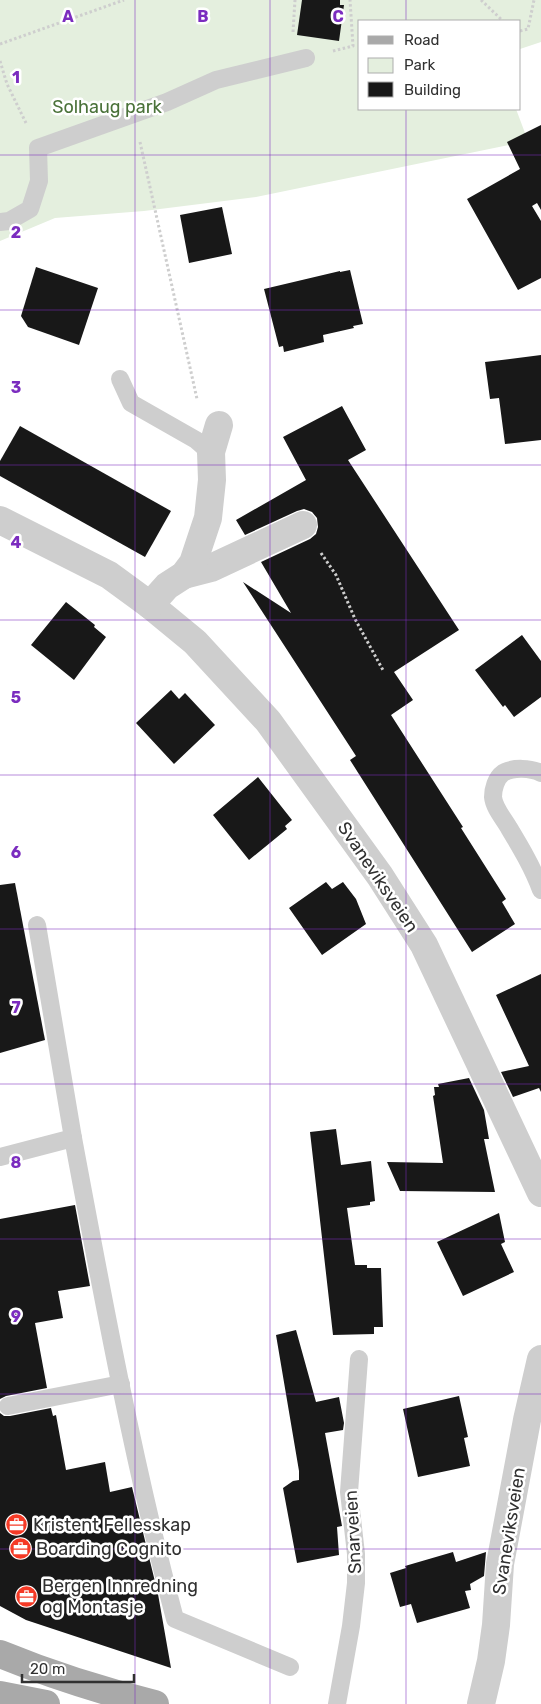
<svg xmlns="http://www.w3.org/2000/svg" width="541" height="1704" font-family="Rubik,sans-serif">
<rect width="100%" height="100%" fill="#fff"/>
<path fill="#e4efde" d="M0,0H541V42L520,49V21H360V109H516L528,141L256,197L144,211L55,218L0,241Z"/>
<g fill="#181818">
<path d="M302,0H340V5H344L339,41L297,35Z"/>
<path d="M541,125V210L537,203L532,206L541,221V278L518,290L467,199L520,169L507,142Z"/>
<path d="M222,207L232,254L189,263L180,215Z"/>
<path d="M36,267L98,288L79,345L28,327L21,316Z"/>
<path d="M350,270L363,324L353,326L354,328L323,335L324,342L284,352L283,346L279,347L264,289L340,271V272Z"/>
<path d="M541,355V440L505,444L499,398L490,399L485,362Z"/>
<path d="M342,406L366,450L348,460L459,630L394,672L413,700L391,715L463,827L461,828L506,899L502,902L515,924L472,952L350,760L356,756L243,582L291,613L261,562L310,539L316,534L318,527L317,518L312,512L304,509L297,511L245,535L236,520L306,480L283,437Z"/>
<path d="M20,426L171,511L145,557L0,476V461Z"/>
<path d="M66,602L95,625L94,627L106,637L74,680L31,645Z"/>
<path d="M522,635L541,661V697L514,717L505,705L503,707L475,670Z"/>
<path d="M171,690L179,699L185,693L215,725L174,764L136,723Z"/>
<path d="M258,777L292,820L285,826L287,829L249,860L213,815Z"/>
<path d="M326,882L332,889L343,882L356,899L366,924L322,955L289,908Z"/>
<path d="M15,883L45,1040L0,1053V885Z"/>
<path d="M541,974V1092L539,1088L513,1097L501,1072L529,1066L496,995Z"/>
<path d="M469,1078L484,1110L489,1139H484L495,1192L400,1191L387,1162L443,1163L433,1096L435,1095L434,1087H439L438,1084Z"/>
<path d="M336,1129L341,1165L371,1161L375,1201L370,1202V1205L347,1208L355,1265H367V1268H381L383,1327H374V1334L333,1335L310,1132Z"/>
<path d="M75,1205L90,1286L58,1291L63,1318L35,1323L47,1388L6,1396L0,1399V1219Z"/>
<path d="M499,1213L505,1242L501,1244L514,1272L463,1296L437,1242Z"/>
<path d="M296,1330L316,1402L339,1397L344,1423L343,1430L325,1433L342,1526L337,1527L339,1555L297,1563L283,1488L293,1481L299,1480V1471L276,1335Z"/>
<path d="M459,1396L468,1437L464,1438L470,1466L418,1477L403,1409Z"/>
<path d="M51,1408L53,1416L56,1415L66,1470L105,1462L110,1492L132,1487L158,1594L171,1668L26,1620L0,1606V1413L4,1416H10Z"/>
<path d="M453,1552L456,1562L486,1552L484,1576L470,1584L471,1590L465,1591L470,1608L417,1623L411,1604L400,1607L390,1573L406,1568L405,1566Z"/>
</g>
<g fill="none" stroke-linecap="round" stroke-linejoin="round">
<g stroke="#cecece" stroke-width="3" stroke-dasharray="2.5 2.5" stroke-linecap="butt">
<path d="M481,0L503,21"/>
<path d="M520,31L528,29L534,0"/>
<path d="M293,32L295,0"/>
<path d="M0,44L124,0"/>
<path d="M333,51L353,46L350,0"/>
<path d="M0,61L7,84L26,123"/>
<path d="M140,142L197,399"/>
<path d="M321,553L336,575L355,619L384,672"/>
</g>
<g stroke="#cecece" stroke-width="18">
<path d="M0,222L9,221L30,209L39,181L38,148L167,102L216,80L306,58"/>
<path d="M120,379L131,403L196,440L204,447L211,462"/>
<path d="M541,773C531,768 513,767 503,773C496,778 493,789 493,797C494,808 504,819 509,828C521,848 533,868 541,890"/>
<path d="M37,925L73,1138"/>
<path d="M0,1157L73,1138C103,1299 133,1461 175,1619L290,1667"/>
<path d="M8,1406L121,1384"/>
<path d="M337,1704L351,1626L356,1583V1554L349,1492L359,1359"/>
</g>
<g stroke="#cecece" stroke-width="28">
<path d="M0,520L109,575L150,605L195,642L268,721L380,876L424,945L541,1193"/>
<path d="M184,575L211,568L303,525"/>
<path d="M150,605L167,586L184,575L193,563L208,518L212,480L211,452L219,425"/>
<path d="M481,1704L491,1661L496,1625L500,1564L527,1420L541,1359"/>
</g>
<g stroke="#a9a9a9" stroke-width="28">
<path d="M0,1654C51,1675 102,1691 155,1704"/>
<path d="M0,1695L46,1704"/>
</g>
</g>
<path fill="none" stroke="#7b2cbf" stroke-width="1" stroke-opacity="0.55" d="M135,0V1704M270,0V1704M406,0V21M406,109V1704M0,155H541M0,310H541M0,465H541M0,620H541M0,775H541M0,929H541M0,1084H541M0,1239H541M0,1394H541M0,1549H541"/>
<defs>
<symbol id="office-disc" viewBox="-11 -11 22 22"><circle r="9.5" fill="#f53a26" stroke="#fff"/><path d="M-6-3h4V-5.5h4V-3h4V5H-6ZM-1-4.5V-3h2v-1.5ZM-6 0V1H6V0Z" fill="#fff"/></symbol>
</defs>
<g fill-rule="evenodd">
<use href="#office-disc" x="4" y="1512" width="25" height="25"/>
<use href="#office-disc" x="8" y="1536" width="25" height="25"/>
<use href="#office-disc" x="14" y="1584" width="25" height="25"/>
</g>
<g text-anchor="middle" dominant-baseline="central" stroke-width="5" stroke-linejoin="round" paint-order="stroke">
<g font-size="18" fill="#4a7239" stroke="#fff">
<text x="107" y="107">Solhaug park</text>
</g>
<g font-size="18" fill="#313131" stroke="#fff">
<text transform="translate(378 877) rotate(56)">Svaneviksveien</text>
<text transform="translate(509 1531) rotate(-81)">Svaneviksveien</text>
<text transform="translate(353 1532) rotate(-93)">Snarveien</text>
</g>
<g font-size="18" fill="#313131" stroke="#fff" text-anchor="start">
<text x="33" y="1525">Kristent Fellesskap</text>
<text x="36" y="1549">Boarding Cognito</text>
<text x="42" y="1586">Bergen Innredning<tspan x="42" dy="21">og Montasje</tspan></text>
</g>
</g>
<g font-size="16" text-anchor="middle" font-weight="bold" fill="#7b2cbf" stroke="#fff" stroke-width="5" stroke-linejoin="round" paint-order="stroke">
<text x="68" y="22">A</text>
<text x="203" y="22">B</text>
<text x="338" y="22">C</text>
<text x="16" y="83">1</text>
<text x="16" y="238">2</text>
<text x="16" y="393">3</text>
<text x="16" y="548">4</text>
<text x="16" y="703">5</text>
<text x="16" y="858">6</text>
<text x="16" y="1013">7</text>
<text x="16" y="1168">8</text>
<text x="16" y="1322">9</text>
</g>
<rect x="358" y="20" width="162" height="90" fill="#ffffff" stroke="#adadad"/>
<rect x="368" y="36" width="25" height="8" fill="#a9a9a9" stroke="#adadad"/>
<text x="404" y="45" font-size="15" fill="#313131">Road</text>
<rect x="368" y="58" width="25" height="15" fill="#e4efde" stroke="#adadad"/>
<text x="404" y="70" font-size="15" fill="#313131">Park</text>
<rect x="368" y="82" width="25" height="15" fill="#181818" stroke="#adadad"/>
<text x="404" y="95" font-size="15" fill="#313131">Building</text>
<path d="M22 1674v8h112v-8" fill="none" stroke="#313131" stroke-width="2.5"/>
<text x="30" y="1674" font-size="15" fill="#313131" stroke="#ffffff" stroke-width="4" paint-order="stroke">20 m</text>
</svg>
